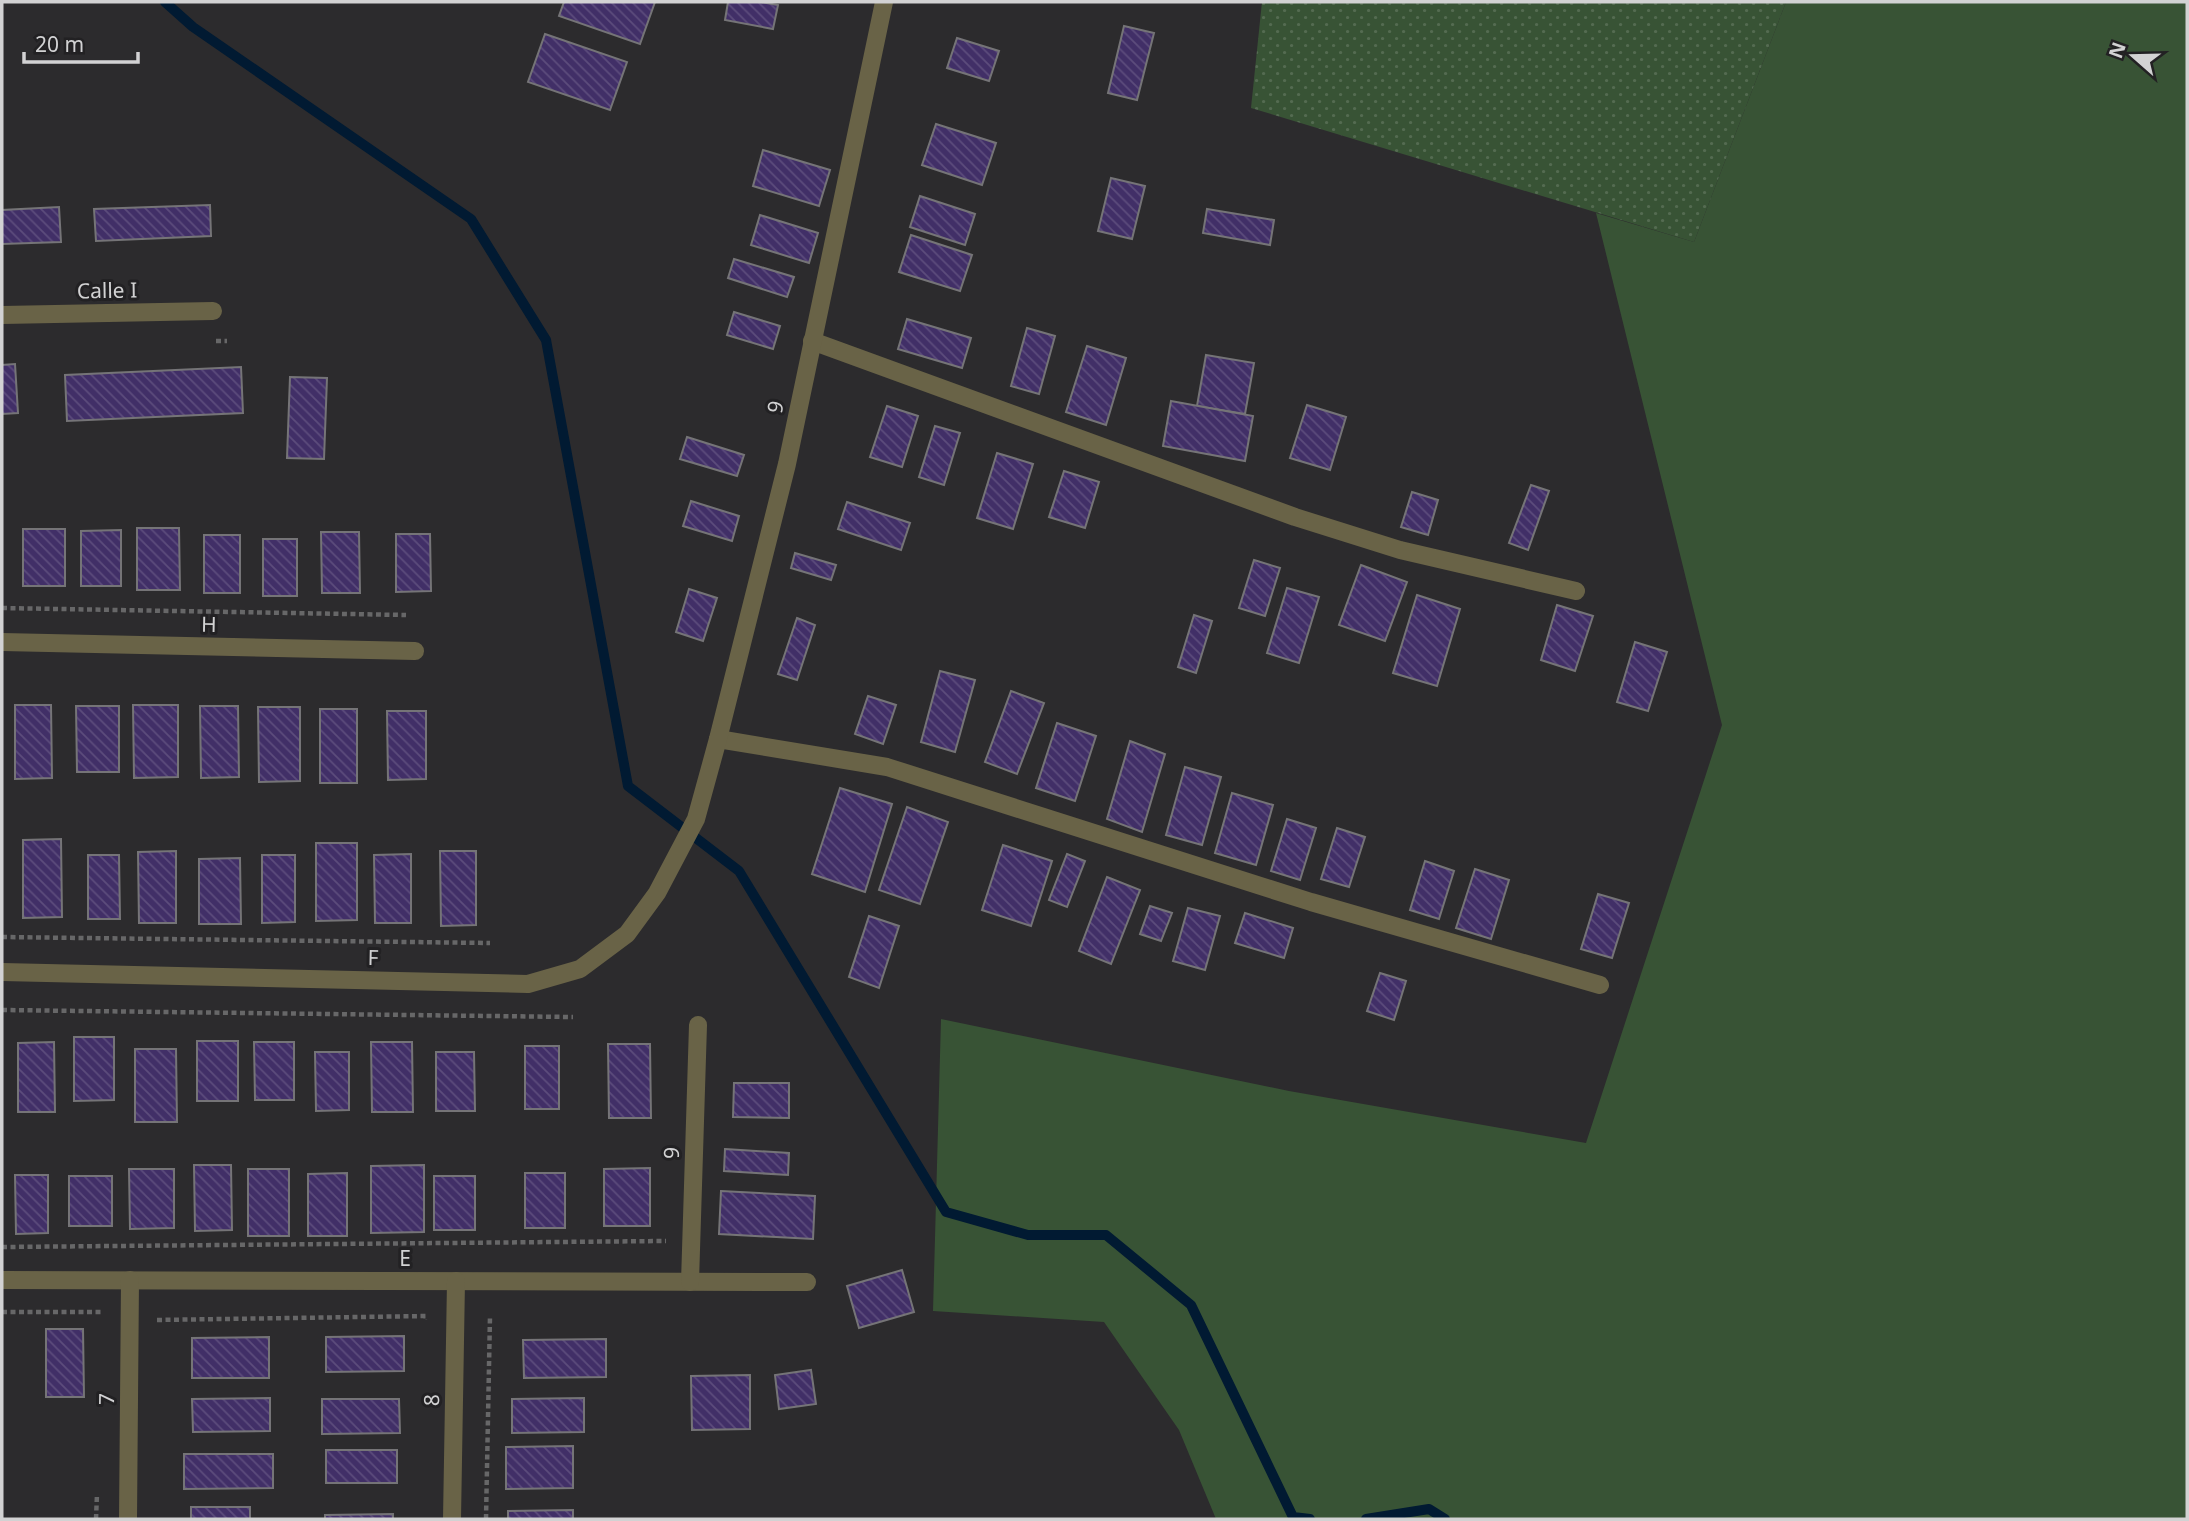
<svg xmlns="http://www.w3.org/2000/svg" width="2189" height="1521" font-family="'Noto Sans',sans-serif">
<defs>
<pattern id="garden-dots" width="8" height="8" patternUnits="userSpaceOnUse" patternTransform="scale(1.75)"><rect width="8" height="8" fill="#385335"/><path d="M2 2h.1M6 6h.1" fill="none" stroke="#546b51" stroke-width="1.8" stroke-linecap="round"/></pattern>
<pattern id="building-back-hatch" width="6" height="6" patternUnits="userSpaceOnUse" patternTransform="scale(1.75)"><rect width="6" height="6" fill="#412f67"/><path d="M-1 5l2 2M0 0l6 6M5-1l2 2" fill="none" stroke="#5c4c7c"/></pattern>
</defs>
<rect width="100%" height="100%" fill="#2c2b2d"/>
<path fill="#385335" d="M1786,2H2187V1519H1216L1179,1430L1104,1322L933,1311L941,1019L1289,1091L1586,1143L1722,725L1596,213L1694,242Z"/>
<path fill="url(#garden-dots)" d="M1262,2H1786L1694,242L1251,108Z"/>
<g fill="none" stroke-linecap="round" stroke-linejoin="round">
<g stroke="#011a32" stroke-width="10">
<path d="M165,2L193,27L471,219L546,340L628,786L739,871L946,1212L1028,1235H1106L1191,1305L1293,1517L1310,1519"/>
<path d="M1366,1519L1429,1509L1445,1519"/>
</g>
</g>
<g fill="url(#building-back-hatch)" stroke="#757477" stroke-width="2">
<path d="M564,2H655L640,44L559,16Z"/>
<path d="M728,2H760L778,5L773,29L725,20Z"/>
<path d="M1124,26L1154,33L1137,100L1108,93Z"/>
<path d="M545,34L627,62L610,110L528,82Z"/>
<path d="M957,38L999,51L989,81L947,68Z"/>
<path d="M936,124L996,143L982,185L922,165Z"/>
<path d="M763,150L830,170L819,206L753,186Z"/>
<path d="M1111,178L1145,186L1132,239L1098,231Z"/>
<path d="M920,196L975,214L965,245L910,227Z"/>
<path d="M210,205L211,236L96,241L94,209Z"/>
<path d="M59,207L61,242L2,244V210Z"/>
<path d="M1207,209L1274,220L1270,245L1203,233Z"/>
<path d="M760,215L818,233L809,263L751,245Z"/>
<path d="M911,235L972,255L960,291L899,272Z"/>
<path d="M734,259L794,277L787,297L728,278Z"/>
<path d="M734,312L780,326L773,349L727,335Z"/>
<path d="M907,319L971,338L962,368L898,349Z"/>
<path d="M1027,328L1055,336L1039,394L1011,386Z"/>
<path d="M1087,346L1126,358L1106,425L1066,412Z"/>
<path d="M1206,355L1254,363L1245,414L1197,406Z"/>
<path d="M15,364L18,413L2,414V365Z"/>
<path d="M241,367L243,413L67,421L65,375Z"/>
<path d="M290,377L327,378L324,459L287,458Z"/>
<path d="M1171,401L1253,416L1245,461L1163,446Z"/>
<path d="M1307,405L1346,417L1330,470L1290,458Z"/>
<path d="M887,406L918,416L902,467L870,457Z"/>
<path d="M935,426L960,433L944,485L919,477Z"/>
<path d="M687,437L744,455L737,476L680,459Z"/>
<path d="M997,453L1033,464L1013,529L977,518Z"/>
<path d="M1064,471L1099,482L1085,528L1049,517Z"/>
<path d="M1531,485L1549,491L1528,550L1509,543Z"/>
<path d="M1412,492L1438,500L1428,535L1401,527Z"/>
<path d="M691,501L739,516L732,541L683,526Z"/>
<path d="M847,502L910,523L901,550L838,529Z"/>
<path d="M137,528H179L180,590H137Z"/>
<rect x="23" y="529" width="42" height="57"/>
<path d="M121,530V586H81V531Z"/>
<path d="M321,532H359L360,593H322Z"/>
<path d="M396,534H430L431,591L396,592Z"/>
<rect x="204" y="535" width="36" height="58"/>
<rect x="263" y="539" width="34" height="57"/>
<path d="M795,553L836,565L831,580L791,568Z"/>
<path d="M1254,560L1280,568L1265,616L1239,608Z"/>
<path d="M1361,565L1407,582L1385,641L1339,625Z"/>
<path d="M1287,588L1319,597L1299,663L1267,653Z"/>
<path d="M689,589L717,598L703,641L676,632Z"/>
<path d="M1417,595L1460,609L1437,686L1393,673Z"/>
<path d="M1557,605L1593,616L1575,671L1541,660Z"/>
<path d="M1194,615L1212,621L1196,673L1178,667Z"/>
<path d="M797,618L815,625L797,680L778,674Z"/>
<path d="M1635,642L1667,652L1648,711L1617,702Z"/>
<path d="M940,671L975,680L955,752L921,742Z"/>
<path d="M1011,691L1044,703L1017,774L985,762Z"/>
<path d="M868,696L896,705L883,744L855,734Z"/>
<path d="M15,705H51L52,778L15,779Z"/>
<path d="M133,705H178V777L134,778Z"/>
<path d="M76,706H119V772H77Z"/>
<path d="M200,706H238L239,777L201,778Z"/>
<path d="M258,707H300V781L259,782Z"/>
<rect x="320" y="709" width="37" height="74"/>
<path d="M387,711H426V779L388,780Z"/>
<path d="M1057,723L1096,736L1075,801L1036,788Z"/>
<path d="M1130,741L1165,754L1142,832L1107,819Z"/>
<path d="M1185,767L1221,777L1202,845L1166,835Z"/>
<path d="M840,788L892,804L865,892L812,874Z"/>
<path d="M1232,793L1273,805L1256,865L1215,853Z"/>
<path d="M907,807L948,822L920,904L879,890Z"/>
<path d="M1287,819L1316,828L1300,880L1271,871Z"/>
<path d="M1337,828L1365,837L1349,887L1321,879Z"/>
<path d="M61,839L62,917L23,918V840Z"/>
<path d="M316,843H357V920L316,921Z"/>
<path d="M1003,845L1052,861L1031,926L982,910Z"/>
<path d="M176,851V923H139L138,852Z"/>
<path d="M440,851H476V925L441,926Z"/>
<path d="M411,854V923H375L374,855Z"/>
<path d="M1067,854L1085,861L1067,907L1049,900Z"/>
<path d="M88,855H119L120,919H88Z"/>
<path d="M262,855H295V922L262,923Z"/>
<path d="M240,858L241,924H199V859Z"/>
<path d="M1425,861L1454,871L1439,919L1410,910Z"/>
<path d="M1475,869L1509,880L1491,939L1456,928Z"/>
<path d="M1107,877L1140,890L1111,964L1079,951Z"/>
<path d="M1598,894L1629,903L1612,958L1581,949Z"/>
<path d="M1150,906L1172,913L1161,941L1140,934Z"/>
<path d="M1188,908L1220,916L1205,970L1173,961Z"/>
<path d="M1245,913L1293,928L1284,958L1235,943Z"/>
<path d="M869,916L899,926L879,988L849,977Z"/>
<path d="M1380,973L1406,981L1394,1020L1367,1011Z"/>
<path d="M74,1037H114V1100L74,1101Z"/>
<rect x="197" y="1041" width="41" height="60"/>
<path d="M54,1042L55,1112H18V1043Z"/>
<path d="M254,1042H294V1100H255Z"/>
<path d="M371,1042H412L413,1112H372Z"/>
<path d="M608,1044H650L651,1118H609Z"/>
<rect x="525" y="1046" width="34" height="63"/>
<path d="M135,1049H176L177,1122H135Z"/>
<path d="M315,1052H349V1110L316,1111Z"/>
<path d="M436,1052H474L475,1111H436Z"/>
<path d="M734,1083H789V1118L733,1117Z"/>
<path d="M725,1149L789,1153L788,1175L724,1171Z"/>
<path d="M194,1165H231L232,1230L195,1231Z"/>
<path d="M424,1165V1232L371,1233V1166Z"/>
<path d="M650,1168V1226H604V1169Z"/>
<path d="M129,1169H174V1228L130,1229Z"/>
<rect x="248" y="1169" width="41" height="67"/>
<path d="M347,1173V1236H308V1174Z"/>
<rect x="525" y="1173" width="40" height="55"/>
<path d="M15,1175H48V1233L16,1234Z"/>
<rect x="69" y="1176" width="43" height="50"/>
<rect x="434" y="1176" width="41" height="54"/>
<path d="M721,1191L815,1196L813,1239L719,1234Z"/>
<path d="M902,1270L914,1312L859,1328L847,1286Z"/>
<path d="M46,1329H83L84,1397H46Z"/>
<path d="M404,1336V1371L326,1372V1337Z"/>
<path d="M269,1337V1378H192V1338Z"/>
<path d="M606,1339V1377L524,1378L523,1340Z"/>
<path d="M811,1370L816,1404L779,1409L775,1375Z"/>
<path d="M750,1375V1429L692,1430L691,1376Z"/>
<path d="M270,1398V1431L193,1432L192,1399Z"/>
<path d="M584,1398V1432L512,1433V1399Z"/>
<path d="M322,1399H399L400,1433L322,1434Z"/>
<path d="M573,1446V1488L506,1489V1447Z"/>
<rect x="326" y="1450" width="71" height="33"/>
<path d="M184,1454H273V1488L184,1489Z"/>
<rect x="191" y="1507" width="59" height="12"/>
<path d="M573,1510V1519H508V1511Z"/>
<path d="M393,1514V1519H325V1515Z"/>
</g>
<g fill="none" stroke-linecap="round" stroke-linejoin="round">
<g stroke="#676768" stroke-width="4.5" stroke-dasharray="5 3.5" stroke-linecap="butt">
<path d="M216,341H227"/>
<path d="M2,608L406,615"/>
<path d="M2,937L490,943"/>
<path d="M2,1010L573,1017"/>
<path d="M2,1247L666,1241"/>
<path d="M2,1312H101V1314"/>
<path d="M157,1320L426,1316L425,1319"/>
<path d="M96,1519L97,1494"/>
<path d="M486,1519L490,1316"/>
</g>
<g stroke="#696347" stroke-width="18">
<path d="M2,315L213,311"/>
<path d="M812,341L1295,517L1400,550L1576,591"/>
<path d="M2,642L415,651"/>
<path d="M718,739L887,767L1311,902L1600,985"/>
<path d="M2,972L528,984L580,969L627,934L657,893L696,819L718,739L787,464L884,2"/>
<path d="M2,1280L807,1282"/>
<path d="M690,1282L698,1025"/>
<path d="M128,1519L130,1280"/>
<path d="M452,1519L456,1281"/>
</g>
</g>
<g text-anchor="middle" dominant-baseline="central" stroke-width="6" stroke-linejoin="round" paint-order="stroke">
<g font-size="21" fill="#d2d2d3" stroke="#222123">
<text transform="translate(107 290) rotate(-1)">Calle I</text>
<text transform="translate(775 407) rotate(-78)">9</text>
<text transform="translate(209 624) rotate(1)">H</text>
<text transform="translate(373 957) rotate(1)">F</text>
<text transform="translate(671 1153) rotate(-88)">9</text>
<text x="405" y="1258">E</text>
<text transform="translate(106 1399) rotate(-89)">7</text>
<text transform="translate(431 1400) rotate(-89)">8</text>
</g>
</g>
<rect width="2189" height="1521" fill="none" stroke="#d2d2d3" stroke-width="7"/>
<g transform="translate(2133 56) rotate(290)" stroke="#222123" stroke-width="5" paint-order="stroke">
<path d="M0-5L12 26L0 18L-12 26Z" fill="#d2d2d3"/>
<text y="-10" font-size="19" font-weight="bold" text-anchor="middle" fill="#d2d2d3">N</text>
</g>
<path d="M24 52v10h114v-10" fill="none" stroke="#d2d2d3" stroke-width="3.5"/>
<text x="35" y="52" font-size="21" fill="#d2d2d3" stroke="#222123" stroke-width="5" paint-order="stroke">20 m</text>
</svg>
